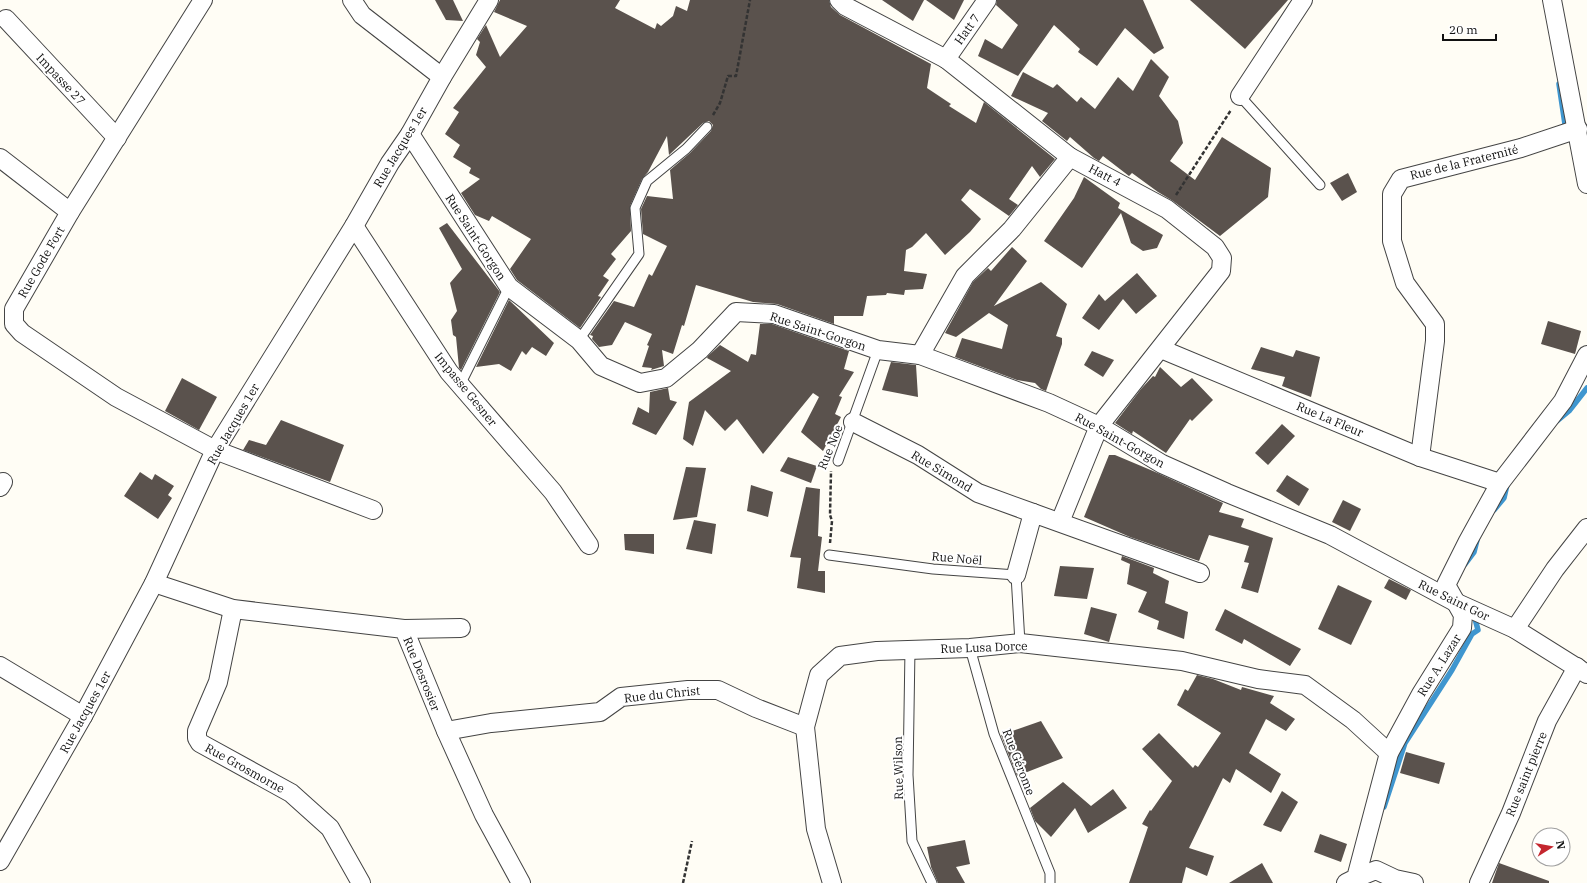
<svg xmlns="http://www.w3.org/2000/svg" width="1587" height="883" font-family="'IBM Plex Serif',serif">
<rect width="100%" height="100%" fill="#fffdf5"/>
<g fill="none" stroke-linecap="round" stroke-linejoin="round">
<g stroke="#3f96cf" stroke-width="5.5">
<path d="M1559,84L1566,131"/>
<path d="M1557,421L1569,411L1587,388"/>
<path d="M1494,510L1504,498L1507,485"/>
<path d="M1465,564L1474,552L1477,540"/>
<path d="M1384,807L1405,743L1452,670L1472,634L1478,630L1474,615"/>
</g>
</g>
<g fill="#5a524d">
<path d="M435,0H453L463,21L446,20Z"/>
<path d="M500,0H620L615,8L655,29L657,23L661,26L673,16L676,6L687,11L690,0H829L831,7L840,15L931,64L927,88L951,104L949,106L976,123L984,102L1055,159L1040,177L1032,166L1009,199L1018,205L1009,216L970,189L961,200L981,219L970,232L945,255L926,233L912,247L906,250L904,271L927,274L923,289L905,290L904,295L887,293L886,295L867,296L863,316H834V324L777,304L753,302L696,285L684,326L682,325L673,354L662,350L664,366L651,370L652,368L642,367L649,346L647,345L652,334L625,322L612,345L599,347L592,339L593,336L590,335L614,301L634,307L649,274L652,276L667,246L643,234L641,209L647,196L673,199L670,170L690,153L711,131L713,125L709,121L703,123L669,155L667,136L648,172L642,179L630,206L631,231L611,254L616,259L603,276L609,280L598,296L601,297L580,328L517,280L510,269L531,239L492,216L489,221L475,215L461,193L480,179L469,173L471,168L453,157L460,145L445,134L459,112L453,108L486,67L476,55L480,42L477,39L486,25L500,57L527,26L494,12Z"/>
<path d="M882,0H924L913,21Z"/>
<path d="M926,0H964L954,20Z"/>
<path d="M997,0H1143L1164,48L1154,54L1125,28L1097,66L1078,52L1080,49L1054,25L1018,76L978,56L985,39L1002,49L1018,25L996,5Z"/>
<path d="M1190,0H1288L1245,49Z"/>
<path d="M1151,59L1169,77L1159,96L1178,121L1183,143L1170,161L1195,180L1222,137L1271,168L1268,197L1220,236L1173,201L1158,192L1132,173L1129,176L1103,156L1099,161L1094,158L1070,137L1067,141L1042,121L1048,113L1011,96L1023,72L1053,88L1057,84L1077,102L1081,97L1095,109L1118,77L1133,91Z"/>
<path d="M1348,173L1357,192L1342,201L1330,183Z"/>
<path d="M1084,177L1120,203L1118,208L1163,235L1157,248L1143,251L1131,243L1121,213L1082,268L1044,241L1074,198Z"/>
<path d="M447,223L500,292L461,370L459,368L456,337L453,335L451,320L457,311L450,283L462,269L439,228Z"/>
<path d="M1012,247L1027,261L994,306L1041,282L1067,304L1056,336L1062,338V344L1046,391L1041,389L1035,383L1017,380L955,357L962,338L1002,349L1008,325L989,313L956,337L945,333L973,282L988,268L991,271Z"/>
<path d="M1137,273L1157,296L1136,314L1123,299L1099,330L1082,318L1099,294L1105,301Z"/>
<path d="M509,300L554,343L546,356L532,347L526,355L522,351L511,371L499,364L476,367Z"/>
<path d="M1548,321L1581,331L1575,354L1541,344Z"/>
<path d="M760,324H772L849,351L844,369L854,372L839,396L842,397L835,414L841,417L823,451L801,432L819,397L813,393L763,454L737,419L725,431L705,410L693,446L683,439L689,402L731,371L707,358L708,356L720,345L748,362L751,354L756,355Z"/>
<path d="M1261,347L1293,357L1296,350L1320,357L1311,397L1282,386L1285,377L1251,369Z"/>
<path d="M1092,351L1114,360L1103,377L1084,365Z"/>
<path d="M891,362L916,365L918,397L882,390Z"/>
<path d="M1160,367L1181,387L1192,378L1213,400L1192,421L1190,419L1166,453L1133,431L1132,434L1115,423L1141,389L1153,376L1155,377Z"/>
<path d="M182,378L217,397L199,430L165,411Z"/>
<path d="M668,388L670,400L677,402L656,435L632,424L638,407L649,413L650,392Z"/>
<path d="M281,420L344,445L330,482L243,450L249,440L266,445Z"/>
<path d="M1282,424L1295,436L1268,465L1255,453Z"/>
<path d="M1109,455H1115L1153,471L1223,503L1219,512L1244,519L1241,527L1273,538L1258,593L1241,588L1249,563L1244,562L1249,546L1209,535L1199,561L1130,537L1084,517Z"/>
<path d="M788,457L817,466L811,483L780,471Z"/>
<path d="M686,467L706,468L697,517L673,520Z"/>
<path d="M140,472L152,480L155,474L174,486L168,495L172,498L158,519L124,496Z"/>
<path d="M1287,475L1309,489L1299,506L1276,491Z"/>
<path d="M751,485L773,492L768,517L747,511Z"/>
<path d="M806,487L820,489L818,536L822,537L818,571H825V593L797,588L801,558L790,557Z"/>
<path d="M1343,500L1361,509L1350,531L1332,522Z"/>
<path d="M694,520L716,524L712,554L686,549Z"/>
<path d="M624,534H654V554L625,550Z"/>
<path d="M1122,556L1154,568L1153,573L1169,581L1165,603L1188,612L1184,639L1157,629L1159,621L1138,612L1147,592L1127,584L1130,564L1121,560Z"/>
<path d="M1060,566L1094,568L1087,599L1054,596Z"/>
<path d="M1389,579L1411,590L1406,600L1384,588Z"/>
<path d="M1338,585L1372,601L1351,645L1318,629Z"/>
<path d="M1091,607L1117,614L1109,642L1084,634Z"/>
<path d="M1225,609L1301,649L1290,666L1244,639L1242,644L1215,630Z"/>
<path d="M1197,675L1213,679L1241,690L1242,687L1274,696L1270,703L1295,719L1286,731L1266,719L1249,753L1281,774L1271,793L1236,769L1230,783L1223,778L1189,848L1214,856L1207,876L1186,867L1182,883H1129L1148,827L1142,824L1150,810L1151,811L1172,781L1142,749L1159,733L1193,768L1195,765L1198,767L1221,733L1177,705L1185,689L1188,691Z"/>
<path d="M1041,721L1063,758L1017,776L1001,735Z"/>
<path d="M1406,752L1445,763L1439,784L1400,773Z"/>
<path d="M1063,782L1091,806L1113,789L1127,808L1088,833L1075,808L1051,837L1035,821L1030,808Z"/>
<path d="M1282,791L1298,802L1281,832L1263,825Z"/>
<path d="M1320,834L1347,844L1341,862L1314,852Z"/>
<path d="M965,840L970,864L956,867L965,883H938L931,867L927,847Z"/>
<path d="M1262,863L1273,883H1229Z"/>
<path d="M1499,863L1549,881V883H1492Z"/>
</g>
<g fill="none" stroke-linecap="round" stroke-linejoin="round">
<defs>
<g id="service">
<path d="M1240,96L1320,185"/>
<path d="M579,340L639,254L635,208L647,181L686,149L707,127"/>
<path d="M460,385L509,287"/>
<path d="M838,461L878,350"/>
<path d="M829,555L933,569L1016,575L1020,643"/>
<path d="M970,648L994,734L1050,873V883"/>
<path d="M910,649L908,775L912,841L932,883"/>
</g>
<g id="minor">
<path d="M203,0L70,212L14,309V324L22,333L116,397L215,450L373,510"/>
<path d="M352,0L362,15L442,77"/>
<path d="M839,0L845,6L946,59L1070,157L1167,209L1215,247L1222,258L1221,271L1099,426L1060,522"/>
<path d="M1552,0L1587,184"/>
<path d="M6,19L117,138"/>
<path d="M946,59L987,0"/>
<path d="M1240,96L1303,0"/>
<path d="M410,134L509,287L579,340L601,366L640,383L666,378L700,350L736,312L774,314L878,350L920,355L1049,403L1099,426L1162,464L1227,493L1330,535L1455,602L1515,629L1587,674"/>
<path d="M0,158L70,212"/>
<path d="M354,226L449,372L553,492L589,545"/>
<path d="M1161,349L1420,457L1500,483"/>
<path d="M920,355L965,276L1012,229L1070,157"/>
<path d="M853,422L918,455L978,493L1033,513"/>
<path d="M1420,457L1435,341V324L1405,283L1392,241V194L1401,179L1521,148L1578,129"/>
<path d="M0,487L3,482"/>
<path d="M1016,575L1033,513L1200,573"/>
<path d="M154,583L233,609L404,629L446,731L484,815L521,883"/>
<path d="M233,609L218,682L197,731V738L200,743L291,793L330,828L361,883"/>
<path d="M404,629L461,628"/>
<path d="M1515,629L1555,569L1587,528"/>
<path d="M0,666L83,716"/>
<path d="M446,731L491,723L600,712L621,697L688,690H718L756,708L805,727"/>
<path d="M0,861L83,716L154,583L215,450L354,226L390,163L410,134L442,77L489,0"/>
<path d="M1356,878L1376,870L1395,879L1414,883"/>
<path d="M832,883L816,829L805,727L819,675L840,656L877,651L970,648L1020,643L1182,661L1258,679L1305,685L1353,720L1389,753"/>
<path d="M1346,883L1356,878L1389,753L1421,694L1462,628L1463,615L1446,585L1468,541L1500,483L1563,401L1587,355"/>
<path d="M1479,883L1511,813L1547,721L1577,667"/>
</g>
</defs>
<use href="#service" stroke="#444" stroke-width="11"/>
<use href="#minor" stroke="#444" stroke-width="20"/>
<g stroke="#333" stroke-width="2.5" stroke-dasharray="4 2" stroke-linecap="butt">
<path d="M713,115L720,103L728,76H736L750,0"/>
<path d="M1176,195L1231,110"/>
<path d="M830,543L832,521L830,515L831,471"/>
<path d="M683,883L692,841"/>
</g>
<use href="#service" stroke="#fff" stroke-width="9"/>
<use href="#minor" stroke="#fff" stroke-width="18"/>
</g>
<g text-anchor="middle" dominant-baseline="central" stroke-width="4" stroke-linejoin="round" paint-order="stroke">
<g font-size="12" fill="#111" stroke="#fff">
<text transform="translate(967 29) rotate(-55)">Hatt 7</text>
<text transform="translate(61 79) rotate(47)">Impasse 27</text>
<text transform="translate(400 147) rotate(-59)">Rue Jacques 1er</text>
<text transform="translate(1464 162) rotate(-14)">Rue de la Fraternité</text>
<text transform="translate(1105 175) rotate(28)">Hatt 4</text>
<text transform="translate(476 237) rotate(57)">Rue Saint-Gorgon</text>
<text transform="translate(41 262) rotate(-60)">Rue Gode Fort</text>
<text transform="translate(818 331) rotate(18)">Rue Saint-Gorgon</text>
<text transform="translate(466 389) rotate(51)">Impasse Gesner</text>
<text transform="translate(1330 419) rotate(23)">Rue La Fleur</text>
<text transform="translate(233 424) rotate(-60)">Rue Jacques 1er</text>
<text transform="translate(1120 440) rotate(29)">Rue Saint-Gorgon</text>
<text transform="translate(830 447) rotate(-68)">Rue Noe</text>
<text transform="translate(942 471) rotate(31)">Rue Simond</text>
<text transform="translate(957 558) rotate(5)">Rue Noël</text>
<text transform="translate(1454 600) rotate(26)">Rue Saint Gor</text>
<text transform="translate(984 647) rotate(-2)">Rue Lusa Dorce</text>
<text transform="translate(1439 665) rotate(-58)">Rue A. Lazar</text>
<text transform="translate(422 674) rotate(68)">Rue Desrosier</text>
<text transform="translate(662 694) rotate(-6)">Rue du Christ</text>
<text transform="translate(85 712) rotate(-61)">Rue Jacques 1er</text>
<text transform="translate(1019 762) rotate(69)">Rue Gérome</text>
<text transform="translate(245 768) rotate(29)">Rue Grosmorne</text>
<text transform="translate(898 768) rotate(-91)">Rue Wilson</text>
<text transform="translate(1526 774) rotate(-68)">Rue saint pierre</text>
</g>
</g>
<g transform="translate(1551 847) rotate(79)"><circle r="19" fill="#ffffff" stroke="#a0a0a0"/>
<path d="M0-3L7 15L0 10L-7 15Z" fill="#c4262e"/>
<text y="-6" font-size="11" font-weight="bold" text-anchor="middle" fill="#111111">N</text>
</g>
<path d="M1443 34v6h53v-6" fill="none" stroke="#111111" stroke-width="2"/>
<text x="1449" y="34" font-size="12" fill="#111111" stroke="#ffffff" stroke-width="3" paint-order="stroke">20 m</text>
</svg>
